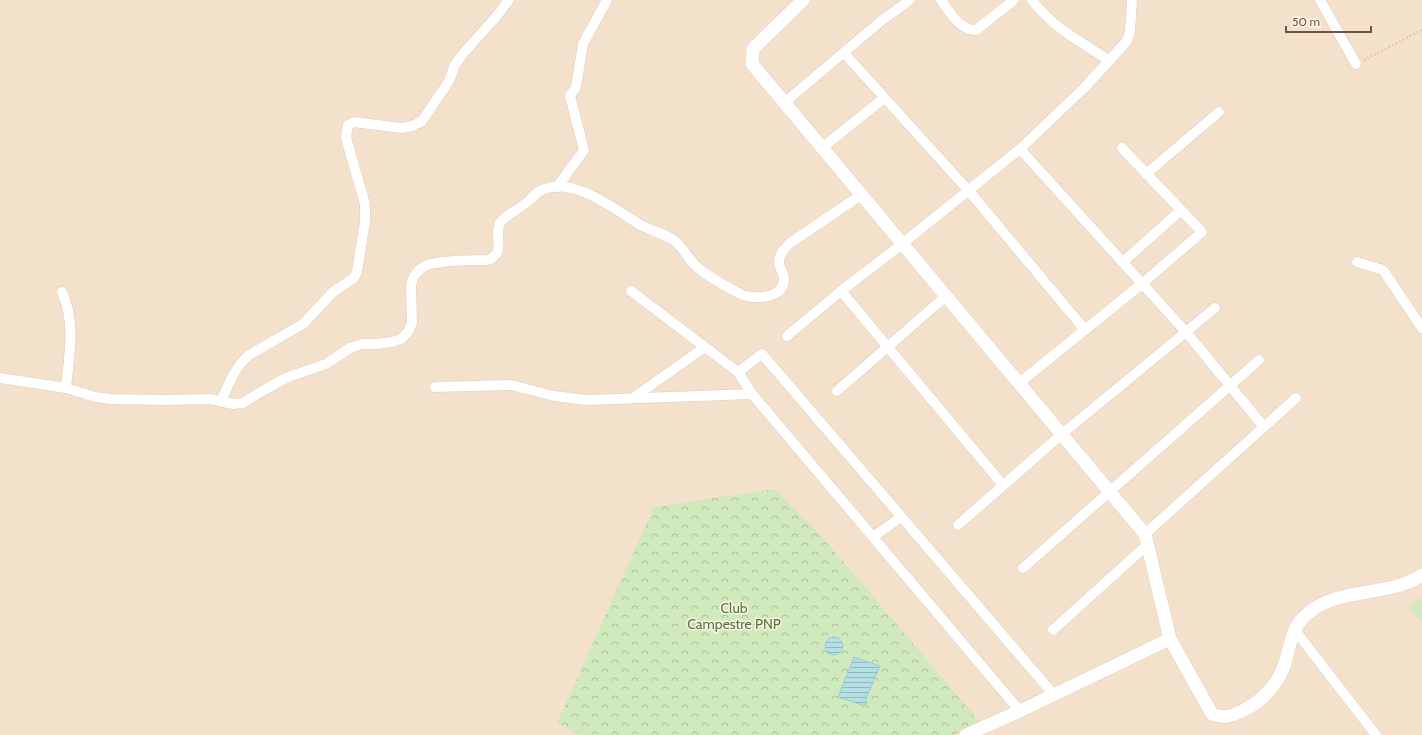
<svg xmlns="http://www.w3.org/2000/svg" width="1422" height="735" font-family="Cabin,sans-serif">
<defs>
<pattern id="park-crowns" width="20" height="18" patternUnits="userSpaceOnUse"><rect width="20" height="18" fill="#d0e9bd"/><path d="M2 6a3 3 0 1 1 6 0M12 15a3 3 0 1 1 6 0" fill="none" stroke="#adbf9b"/></pattern>
<pattern id="water-rules" width="6" height="5" patternUnits="userSpaceOnUse"><rect width="6" height="5" fill="#b3dfe5"/><path d="M0 2.5h6" fill="none" stroke="#96b7bb"/></pattern>
</defs>
<rect width="100%" height="100%" fill="#fcefde"/>
<rect fill="#f4e1cc" x="0" y="0" width="1422" height="735"/>
<path fill="url(#park-crowns)" d="M775,489L823,538L980,722L953,735H581L557,723L654,507Z"/>
<path fill="#d0e9bd" d="M1422,598V623L1409,607Z"/>
<g fill="url(#water-rules)" stroke="#99cfd7">
<circle cx="834" cy="646" r="9"/>
<path d="M854,657L880,666L866,699L867,701L865,706L838,697Z"/>
</g>
<g fill="none" stroke-linecap="round" stroke-linejoin="round">
<defs>
<g id="street">
<path d="M941,0C950,12 959,30 976,30L1014,0"/>
<path d="M1032,0C1053,28 1081,42 1110,61"/>
<path d="M1320,0L1356,64"/>
<path d="M844,53L969,191L1085,330"/>
<path d="M784,103L881,21L910,0"/>
<path d="M822,148L884,98"/>
<path d="M1020,149L1186,332L1264,427"/>
<path d="M1146,174L1219,112"/>
<path d="M557,187L584,150L570,96L576,87L583,44L607,0"/>
<path d="M1123,262L1180,211"/>
<path d="M1357,262L1383,270L1422,328"/>
<path d="M631,291L738,372L752,394"/>
<path d="M841,291L1003,485"/>
<path d="M62,292C76,323 69,356 66,388"/>
<path d="M787,336L841,291L902,244L1020,149L1084,88L1127,41L1130,31L1132,0"/>
<path d="M738,372L762,354L1054,695"/>
<path d="M0,378L66,388L95,397L111,399L167,400L209,399L233,404L243,403L264,390L288,377L326,364L350,348L362,344H376L392,342L401,339L408,332L412,323L411,286C412,278 417,270 425,266C437,260 473,260 488,260C507,252 493,237 500,223C506,214 518,210 526,203C531,200 535,193 540,191C571,174 614,209 639,224C649,230 662,233 672,239C683,246 687,258 696,266C709,278 726,286 742,295C755,299 783,299 784,280C785,273 779,269 779,262C779,254 785,248 790,243L861,195"/>
<path d="M1019,383L1143,283L1202,232L1122,148"/>
<path d="M435,387L511,385L554,396L587,400L752,394L1020,711"/>
<path d="M837,391L946,296"/>
<path d="M633,398L705,347"/>
<path d="M221,401C229,384 235,367 249,355L303,324L333,292L354,278L357,272L365,221V204L348,145L346,137L348,125L354,122L402,128L412,126L422,121L449,81L454,67L461,56L495,18L509,0"/>
<path d="M958,525L1062,434L1215,308"/>
<path d="M1145,534L1296,398"/>
<path d="M873,537L901,517"/>
<path d="M1023,568L1259,360"/>
<path d="M1294,629L1376,735"/>
<path d="M1053,630L1147,545"/>
</g>
<g id="secondary">
<path d="M803,0L753,49L752,64L1145,534L1170,639L1212,714C1225,719 1232,716 1244,710C1262,701 1277,685 1284,666C1290,649 1290,632 1303,618C1334,585 1386,599 1422,575"/>
<path d="M966,735L1020,711L1170,639"/>
</g>
</defs>
<use href="#street" stroke="#e0cbba" stroke-width="11"/>
<use href="#secondary" stroke="#e7cdba" stroke-width="14"/>
<path stroke="#d6af99" stroke-width="2" stroke-dasharray="1 3" stroke-linecap="butt" d="M1364,60L1422,30"/>
<use href="#street" stroke="#fff" stroke-width="10"/>
<use href="#secondary" stroke="#fff" stroke-width="13"/>
</g>
<g text-anchor="middle" dominant-baseline="central" stroke-width="3" stroke-linejoin="round" paint-order="stroke">
<g font-size="14" fill="#51783e" stroke="#fff3e4">
<text x="734" y="608">Club<tspan x="734" dy="16">Campestre PNP</tspan></text>
</g>
</g>
<path d="M1286 26v6h85v-6" fill="none" stroke="#725446" stroke-width="2"/>
<text x="1292" y="26" font-size="12" fill="#725446" stroke="#fff3e4" stroke-width="3" paint-order="stroke">50 m</text>
</svg>
